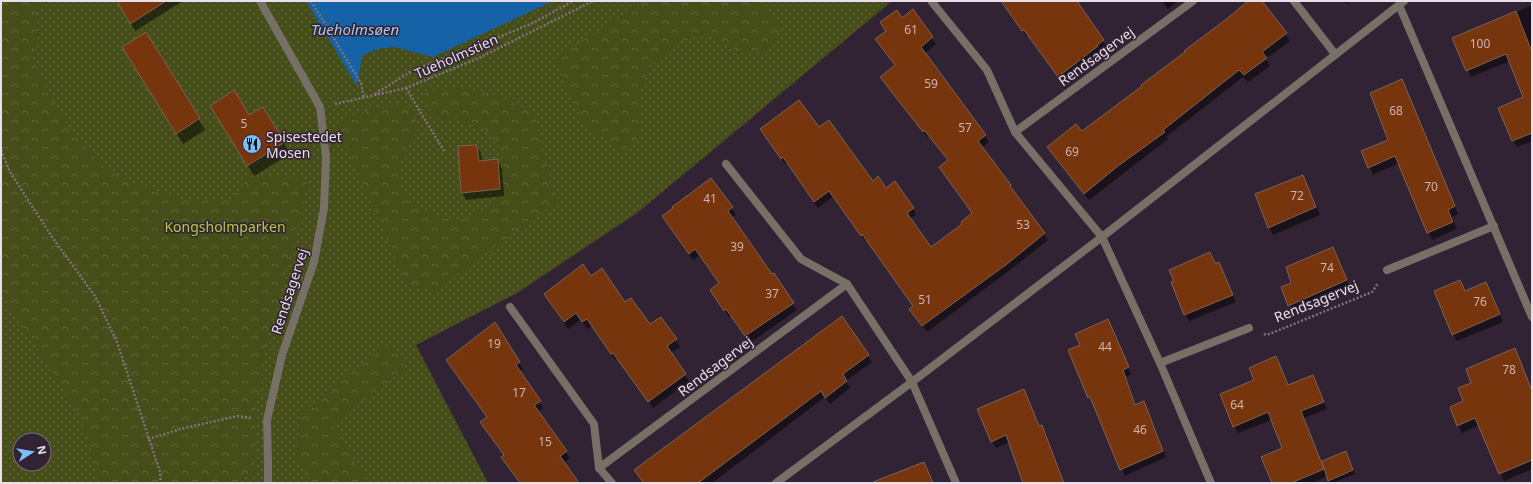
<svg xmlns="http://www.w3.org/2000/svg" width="1533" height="484" font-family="'Noto Sans',sans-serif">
<defs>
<pattern id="grass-dots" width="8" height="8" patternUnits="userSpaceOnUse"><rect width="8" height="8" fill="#454d19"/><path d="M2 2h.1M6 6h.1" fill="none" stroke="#60663b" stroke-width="1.8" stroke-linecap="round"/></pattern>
<pattern id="forest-crowns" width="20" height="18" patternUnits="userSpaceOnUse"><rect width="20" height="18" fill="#454d19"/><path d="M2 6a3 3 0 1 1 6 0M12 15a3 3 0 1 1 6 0" fill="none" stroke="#60663b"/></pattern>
</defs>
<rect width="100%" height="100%" fill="#322334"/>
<path fill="url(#grass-dots)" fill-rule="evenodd" d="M1,1H892L637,213L517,293L416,345L488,483H1ZM20,440H44V464H20Z"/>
<g fill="url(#forest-crowns)">
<path d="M1,1H44L38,14L33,58L55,106L76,137L108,170L132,183L181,199L232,200L251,175L308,179L298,226L268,337L255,411V477L241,478V483H101L81,416L7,302L1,286Z"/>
<path d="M646,1H756L780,24L776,42L761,54L731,48L706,34L682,41L650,65L640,88V136L619,154L603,137L587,130L568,92L556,57Z"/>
<path d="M460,88L497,95L534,113L555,203L434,291L407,284L339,130L346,117L402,101L420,127C407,143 395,160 400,182C402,189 406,196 409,202L435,215L459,220L482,212L495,204L504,185V163L499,147L484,129L459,120L434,118L423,94L434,90Z"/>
<path d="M388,343L403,355V373L396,376L332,424L368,483H311L310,476L296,458L302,413Z"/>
</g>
<path fill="#1662a6" d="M306,1H553L433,57L394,47L377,49L362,56L357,86Z"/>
<g fill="#0007">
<path d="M118,1H183L135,31Z"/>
<path d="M1001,1H1077L1106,46L1100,51V52L1062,82L1028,35L1026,36Z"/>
<path d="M1162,1H1178L1168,9Z"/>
<path d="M1250,1H1261L1290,41L1266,59L1270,66L1248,82L1243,77L1166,137L1168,139L1089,200L1052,154L1082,133L1186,53Z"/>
<path d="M1344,1H1351L1347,4Z"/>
<path d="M1532,5V141L1517,147L1513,140L1524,98L1510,61L1471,77L1454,39Z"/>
<path d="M913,11L936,44L924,54L985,135L989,142L981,148L1010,185L1048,240L1010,270L927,332L914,315V307L867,240L865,241L833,197L818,208L787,163L785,164L761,129H818L872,182L886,189L913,208L916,215L910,219L930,248L963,224L973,213L948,161L929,136L927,137L881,78L895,66L876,39Z"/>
<path d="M146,34L205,130L183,144L130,58Z"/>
<path d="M1406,88L1458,214L1452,217L1457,229L1432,240L1399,163L1373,175L1362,152L1389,140Z"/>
<path d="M263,108L290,154L254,176L217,117H249Z"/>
<path d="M477,146L481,153L482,161L497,160L502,168L504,196L466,200L462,192Z"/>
<path d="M1303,176L1320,215L1273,235L1269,227Z"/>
<path d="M732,208L736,215L731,218L797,310L750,343L731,316L729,317L716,297L720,284L699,256L693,260L663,217Z"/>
<path d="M1333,248L1350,288L1293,312L1282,288L1293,283Z"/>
<path d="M1210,253L1216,264L1222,270L1236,302L1189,321L1185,315Z"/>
<path d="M591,277L625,303L650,326L661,318L680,347L670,353L689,381L653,408L618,359L616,361L592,326L587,329L581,320L568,329L549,301Z"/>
<path d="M1460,281L1465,292L1486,283L1503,322L1457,341L1453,334Z"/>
<path d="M1108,320L1131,374L1126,377L1136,406L1147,409L1166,457L1125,476L1094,404L1089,398L1070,351L1081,346Z"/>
<path d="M495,323L523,369L519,372L543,408L538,412L570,458L564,463L578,483H520L502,458L505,456L488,418Z"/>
<path d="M1515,349L1532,391V469L1504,481L1479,425L1462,433L1458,425L1464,402L1473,383Z"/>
<path d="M868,356L872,362L846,381L850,388L830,404L825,397L712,483H644L635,470Z"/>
<path d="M1276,357L1289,386L1312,376L1316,383L1327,409L1304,418L1321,462L1346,453L1355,474L1333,483H1330L1327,476L1312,483H1273L1284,449L1271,420L1238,433L1234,426L1255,380Z"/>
<path d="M1024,390L1040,427L1042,426L1046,433L1065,483H1022L1024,482L1010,442L996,448L992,441Z"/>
</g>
<g fill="#76350d" stroke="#7c6356">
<path d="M117,1H166L130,24Z"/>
<path d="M1001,1H1077L1104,40L1097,45L1098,46L1058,77L1024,30L1022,31Z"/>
<path d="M1248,1H1262L1287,33L1262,52L1267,58L1244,75L1239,70L1163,130L1165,132L1118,166L1084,194L1047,147L1076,124L1082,131L1142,86L1141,85L1185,52L1184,51L1229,17Z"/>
<path d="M913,9L933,37L921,47L986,135L978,141L1011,185L1010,186L1045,233L1007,264L922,326L909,309L913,306L862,234L861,236L829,191L814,202L783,157L781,159L760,129L799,100L819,127L829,120L873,181L878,176L886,188L895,181L914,208L907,213L931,247L962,224L961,222L972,213L939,167L948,160L924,130L923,132L880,77L895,65L875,39L886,31L880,22L897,10L902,18Z"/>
<path d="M1516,11L1532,52V133L1512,141L1498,108L1523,97L1506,54L1466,71L1452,38Z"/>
<path d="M146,32L200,118L176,134L122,47Z"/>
<path d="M1402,79L1455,206L1448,210L1453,222L1427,233L1395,156L1368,168L1361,151L1388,140L1370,93Z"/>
<path d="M234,90L249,115L263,107L285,142L247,166L210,106Z"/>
<path d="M477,145L479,161L498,159L500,189L461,193L458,146Z"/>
<path d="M1303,175L1316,207L1268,228L1255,194Z"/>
<path d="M711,178L733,207L728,211L772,274L774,273L794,303L745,336L726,309L724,311L710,290L719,283L695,249L689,254L662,216L673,208L672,207Z"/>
<path d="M1333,247L1347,280L1288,306L1281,287L1291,283L1286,267Z"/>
<path d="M1210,252L1215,263L1219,262L1233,295L1184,315L1171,282L1174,281L1169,270Z"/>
<path d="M583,264L591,276L602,268L625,302L631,298L650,324L661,317L677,339L667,346L686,374L648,402L613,353L611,354L587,319L582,322L576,313L564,322L544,294Z"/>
<path d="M1460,280L1465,291L1486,282L1500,314L1452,335L1434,291Z"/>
<path d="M842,316L869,355L843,374L847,381L825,398L821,391L698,483H644L634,470Z"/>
<path d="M1108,319L1129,367L1123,370L1135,405L1144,401L1163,451L1120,470L1090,397L1088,398L1068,350L1080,345L1075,334Z"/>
<path d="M495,322L520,362L516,365L541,401L534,405L567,451L560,456L579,483H520L501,457L504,455L480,422L487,417L446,360Z"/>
<path d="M1515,348L1532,391V460L1499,474L1475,418L1457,426L1450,407L1463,401L1458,388L1471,383L1466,369Z"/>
<path d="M1276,356L1288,385L1313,375L1324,402L1301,411L1324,469L1291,483H1272L1261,457L1282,448L1268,412L1233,427L1220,394L1254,380L1249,368Z"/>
<path d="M1024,389L1039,426L1042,425L1064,483H1023L1006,435L991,442L977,409Z"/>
<path d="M1346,451L1353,470L1328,481L1322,461Z"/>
<path d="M924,462L933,483H873V482Z"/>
</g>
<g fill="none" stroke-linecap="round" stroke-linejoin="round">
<g stroke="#807281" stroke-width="2.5" stroke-dasharray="2 2" stroke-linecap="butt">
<path d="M311,1L361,83L364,98"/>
<path d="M406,88L444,151"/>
<path d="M375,94L413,70L466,51L535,22L573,1"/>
<path d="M335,104L406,88L479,58L593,1"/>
<path d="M1,150L10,172L52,237L95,296L117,342L160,472L161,483"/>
<path d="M1264,334L1267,335L1372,292L1378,283"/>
<path d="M148,439L184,428L238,416L251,418"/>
</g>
<path stroke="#767066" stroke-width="8" d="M260,1L320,107L326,157L324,208L314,262L282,355L267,420L268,464"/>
<g stroke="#767066" stroke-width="8">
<path d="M1294,1L1335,54"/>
<path d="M932,2L987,70L1015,132L1102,237L1160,363L1211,483"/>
<path d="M1399,5L1532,317"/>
<path d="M1015,132L1193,1"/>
<path d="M726,164L801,259L847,284L912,382L956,483"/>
<path d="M1387,270L1494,226"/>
<path d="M510,307L594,424L599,468L612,483"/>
<path d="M1160,363L1249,328"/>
<path d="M268,464V483"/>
<path d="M599,468L847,284"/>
<path d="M776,483L912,382L1102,237L1404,1"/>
</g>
</g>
<defs>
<symbol id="restaurant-disc" viewBox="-11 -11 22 22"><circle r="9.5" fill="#7bbef9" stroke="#322334"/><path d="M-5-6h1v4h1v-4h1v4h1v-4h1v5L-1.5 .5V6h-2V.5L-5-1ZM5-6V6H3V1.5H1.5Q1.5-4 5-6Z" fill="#111"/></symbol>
</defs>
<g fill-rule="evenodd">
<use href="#restaurant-disc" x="241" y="133" width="22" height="22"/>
</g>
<g text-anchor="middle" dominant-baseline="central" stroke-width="3" stroke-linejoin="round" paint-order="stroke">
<g font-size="12" fill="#ccb4b3">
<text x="911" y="29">61</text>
<text x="1480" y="43">100</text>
<text x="931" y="83">59</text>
<text x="1396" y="110">68</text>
<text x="244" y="123">5</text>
<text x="965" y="127">57</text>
<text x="1072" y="151">69</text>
<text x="1431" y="186">70</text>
<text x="1297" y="195">72</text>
<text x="710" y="198">41</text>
<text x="1023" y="224">53</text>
<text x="737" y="246">39</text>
<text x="1327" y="267">74</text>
<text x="772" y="293">37</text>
<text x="925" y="299">51</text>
<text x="1480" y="301">76</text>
<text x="494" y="343">19</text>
<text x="1105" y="346">44</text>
<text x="1509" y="369">78</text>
<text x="519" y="392">17</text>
<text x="1237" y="404">64</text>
<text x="1140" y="429">46</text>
<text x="545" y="441">15</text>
</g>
<g font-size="14" fill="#e9deea" stroke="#322334">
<text transform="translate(456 56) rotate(-24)">Tueholmstien</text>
<text transform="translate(1096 56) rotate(-36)">Rendsagervej</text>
<text transform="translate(289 291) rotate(-72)">Rendsagervej</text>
<text transform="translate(1316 301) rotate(-22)">Rendsagervej</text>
<text transform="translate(715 366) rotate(-37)">Rendsagervej</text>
</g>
<g font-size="14" fill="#e9deea" stroke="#322334" text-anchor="start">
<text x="266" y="136">Spisestedet<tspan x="266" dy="16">Mosen</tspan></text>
</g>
<g font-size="14" fill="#b7ca41" stroke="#322334">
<text x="225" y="226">Kongsholmparken</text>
</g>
<g font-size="15" font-style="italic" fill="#a7c9ee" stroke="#322334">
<text x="355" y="29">Tueholmsøen</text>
</g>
</g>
<rect width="1533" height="484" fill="none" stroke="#e9deea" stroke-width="4"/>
<g transform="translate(32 452) rotate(78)"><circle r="19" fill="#322334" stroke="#7b6e7d"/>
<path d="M0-3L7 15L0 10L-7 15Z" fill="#7bbef9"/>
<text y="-6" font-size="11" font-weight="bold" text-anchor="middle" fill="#e9deea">N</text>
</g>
</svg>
